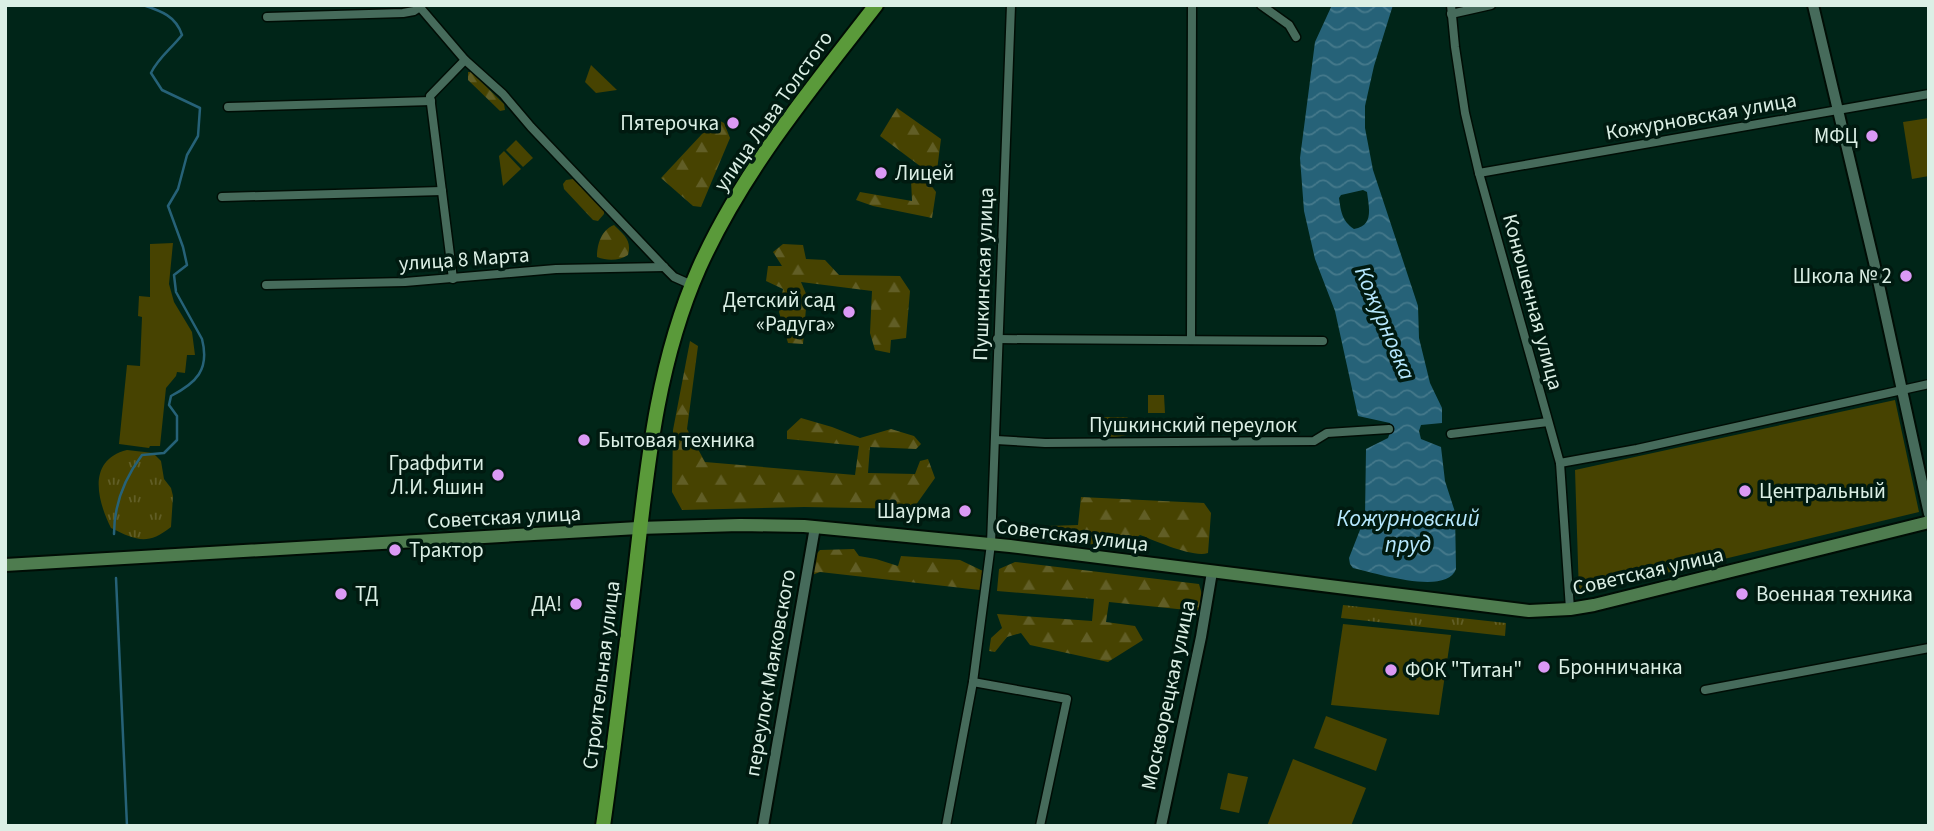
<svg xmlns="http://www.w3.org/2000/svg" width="1934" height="831" font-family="'Source Sans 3',sans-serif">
<defs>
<pattern id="grass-tufts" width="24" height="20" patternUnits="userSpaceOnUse" patternTransform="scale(1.75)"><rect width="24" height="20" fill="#474301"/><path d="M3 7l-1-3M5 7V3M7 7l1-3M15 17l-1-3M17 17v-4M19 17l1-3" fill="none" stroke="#615e26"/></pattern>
<pattern id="forest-firs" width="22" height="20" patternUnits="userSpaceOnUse" patternTransform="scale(1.75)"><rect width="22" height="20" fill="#474301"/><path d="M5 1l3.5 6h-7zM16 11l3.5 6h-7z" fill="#615e26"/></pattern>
<pattern id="water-waves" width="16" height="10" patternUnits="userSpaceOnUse" patternTransform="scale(1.75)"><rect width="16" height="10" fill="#266278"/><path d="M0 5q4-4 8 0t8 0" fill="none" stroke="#45798b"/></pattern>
</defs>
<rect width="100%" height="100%" fill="#002518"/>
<g fill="url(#grass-tufts)">
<path d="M127,450L153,453L161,461L164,479L171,488L173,496L171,527C147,546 136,540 111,528C97,500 87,460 127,450Z"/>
<path d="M1343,605L1506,623L1505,636L1341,618Z"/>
</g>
<g fill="url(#forest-firs)">
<path d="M468,72H471L504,104L505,110L500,111L468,80Z"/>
<path d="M897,108L941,139L936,178L880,136Z"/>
<path d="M716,119L724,123L730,138L701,207L693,206L661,178Z"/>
<path d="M573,179L604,210V214L598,221L593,220L564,189L563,184L566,180Z"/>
<path d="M911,180L930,184L936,192L932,218L873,206L856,200L860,192L912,201Z"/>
<path d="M614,225C624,235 632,240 628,255C618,261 608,261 597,257C597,245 601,230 614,225Z"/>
<path d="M783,244L803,245L806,259L825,260L839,275L900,276L910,291L906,338L891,340L890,353L875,350L870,333L872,291L801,282L807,296L803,344L788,343L779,312L783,289L766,281L768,266H782L773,252Z"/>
<path d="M690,341L698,346L687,429L705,462L855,475L859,446L787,439V431L801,418L832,427L860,438L891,429L914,436L921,444L916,449L870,447L868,473L915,474L920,461L928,459L935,478L913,509L804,507L682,510L672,492L673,430Z"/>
<path d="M1081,497L1204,503L1211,513L1208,553C1193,558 1156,541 1140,535L1121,548L1046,539L1048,526L1078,525Z"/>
<path d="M854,549L859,556L876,559L898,566L901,556L960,560L983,571L980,590L820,572L812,575L810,561L820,550Z"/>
<path d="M1015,562L1199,584L1203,598L1196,615L1187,610L1109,602L1106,622L1135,626L1143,640L1108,662L1030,645L1021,633L1007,637L995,652L989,651L991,638L1002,628L997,614L1092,621L1094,599L997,591L999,569Z"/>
</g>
<g fill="#474301">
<path d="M591,65L617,90L596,93L585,82Z"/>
<path d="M1929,118V176L1912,179L1903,122Z"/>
<path d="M516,140L533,158L523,167L506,150Z"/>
<path d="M504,151L521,169L503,186L499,156Z"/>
<path d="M173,243L169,284L174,302L192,332L195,355H187L185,373L177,372L176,376L166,388L160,446H150L149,448L119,444L127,365L140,366L142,317L138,316L139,296L150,297V244Z"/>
<path d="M1148,395H1164L1165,413H1148Z"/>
<path d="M1895,400L1919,512L1579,594L1575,470Z"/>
<path d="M1100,417H1127L1130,420L1131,433C1123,438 1103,438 1095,433V420Z"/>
<path d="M1343,624L1451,635L1439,715L1331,705Z"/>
<path d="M1326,716L1387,739L1376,771L1314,748Z"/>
<path d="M1293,759L1366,788L1351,826H1267Z"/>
<path d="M1228,773L1248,777L1239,813L1220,809Z"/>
</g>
<path fill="url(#water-waves)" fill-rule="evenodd" d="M1332,5H1393L1374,66L1365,106V128L1373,170L1418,306L1419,338L1430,383L1442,408V423L1421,425L1419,431L1421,439L1441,447L1445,481L1455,512L1456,569C1447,596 1375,573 1353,568L1350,564L1349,558L1365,517L1366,449L1388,438L1391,430L1390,423L1358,416L1335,311L1315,259L1304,211L1300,158L1315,42ZM1363,190L1367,192C1369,208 1374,226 1354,229C1342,221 1341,212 1339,198L1341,195Z"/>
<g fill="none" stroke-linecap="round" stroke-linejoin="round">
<g stroke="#266278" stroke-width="2.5">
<path d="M114,534C114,504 124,479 142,455L164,453L177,440V416L169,405L171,396C196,383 210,370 202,339L176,292L174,275L187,265L183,247L168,206L178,189L187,155L198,136L200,108L162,90L151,73C158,58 171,49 182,35C176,16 161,11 143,5"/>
<path d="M116,578L127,826"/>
</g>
<defs>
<g id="minor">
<path d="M418,5L465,60L503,94L531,127L664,267L674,277L692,285"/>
<path d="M1261,5L1289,25L1296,37"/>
<path d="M1451,5L1455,47L1465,113L1479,173L1560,463L1570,609"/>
<path d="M1451,14L1491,5"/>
<path d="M267,17L403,13L414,11L420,7"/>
<path d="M228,107L431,101"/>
<path d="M1479,173L1929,94"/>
<path d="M222,197L442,191"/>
<path d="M453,279L430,96L465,60"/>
<path d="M266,285L405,282L556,269L664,267"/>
<path d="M997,339L1323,341"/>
<path d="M1191,340L1192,5"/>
<path d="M1451,434L1548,422"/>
<path d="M996,440L1045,443L1314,441L1327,433L1389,429"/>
<path d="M1560,463L1637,449L1929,384"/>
<path d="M973,682L1067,699L1040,826"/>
<path d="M1705,690L1929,648"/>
<path d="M946,826L973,682L991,544L1011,5"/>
</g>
<g id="tertiary">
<path d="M1813,5L1874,262L1929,514"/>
<path d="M763,826L815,527"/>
<path d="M1161,826L1201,637L1212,572"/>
</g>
<path id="secondary" d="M5,565L638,528L740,525L804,526L1010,546L1529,611L1570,609L1594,605L1929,522"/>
<path id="trunk" d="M603,826C615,742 625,657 635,573C647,469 656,365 699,268C743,170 811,89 876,5"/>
</defs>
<use href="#minor" stroke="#000d05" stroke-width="11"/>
<use href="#tertiary" stroke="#000d05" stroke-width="14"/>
<use href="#secondary" stroke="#000d05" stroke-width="16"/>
<use href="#trunk" stroke="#000d05" stroke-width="18"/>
<use href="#minor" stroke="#466b5b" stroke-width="8"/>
<use href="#tertiary" stroke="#466b5b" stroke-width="10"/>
<use href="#secondary" stroke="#4e7c4f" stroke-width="12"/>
<use href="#trunk" stroke="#5a9a3a" stroke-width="14"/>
</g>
<g fill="#db99f5" stroke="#001a10" stroke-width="2.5">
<circle cx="733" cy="123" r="7"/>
<circle cx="1872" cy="136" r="7"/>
<circle cx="881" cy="173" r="7"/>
<circle cx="1906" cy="276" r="7"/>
<circle cx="849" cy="312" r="7"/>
<circle cx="584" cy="440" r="7"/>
<circle cx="498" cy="475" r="7"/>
<circle cx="1745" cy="491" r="7"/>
<circle cx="965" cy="511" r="7"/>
<circle cx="395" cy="550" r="7"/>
<circle cx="341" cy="594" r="7"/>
<circle cx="1742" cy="594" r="7"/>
<circle cx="576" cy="604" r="7"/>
<circle cx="1544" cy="667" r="7"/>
<circle cx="1391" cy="670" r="7"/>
</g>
<g text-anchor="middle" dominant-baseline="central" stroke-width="7" stroke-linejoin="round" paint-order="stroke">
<g font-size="21" fill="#dbefe5" stroke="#001a10">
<text transform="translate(773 111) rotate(-55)">улица Льва Толстого</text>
<text transform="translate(1701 116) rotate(-10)">Кожурновская улица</text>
<text transform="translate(464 259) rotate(-4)">улица 8 Марта</text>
<text transform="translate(983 274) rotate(-88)">Пушкинская улица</text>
<text transform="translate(1533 302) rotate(75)">Конюшенная улица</text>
<text x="1193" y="425">Пушкинский переулок</text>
<text transform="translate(504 517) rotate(-3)">Советская улица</text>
<text transform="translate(1072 535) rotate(7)">Советская улица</text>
<text transform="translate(1648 571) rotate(-13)">Советская улица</text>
<text transform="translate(770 673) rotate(-80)">переулок Маяковского</text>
<text transform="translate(601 675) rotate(-83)">Строительная улица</text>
<text transform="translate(1168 695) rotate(-78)">Москворецкая улица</text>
</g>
<g font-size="21" fill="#dbefe5" stroke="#001a10" text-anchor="start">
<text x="719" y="123" text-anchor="end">Пятерочка</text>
<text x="1858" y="136" text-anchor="end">МФЦ</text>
<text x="895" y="173">Лицей</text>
<text x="1892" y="276" text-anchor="end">Школа № 2</text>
<text x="835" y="300" text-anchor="end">Детский сад<tspan x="835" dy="24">«Радуга»</tspan></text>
<text x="598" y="440">Бытовая техника</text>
<text x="484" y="463" text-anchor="end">Граффити<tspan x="484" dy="24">Л.И. Яшин</tspan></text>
<text x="1759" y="491">Центральный</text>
<text x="951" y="511" text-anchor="end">Шаурма</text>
<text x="409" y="550">Трактор</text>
<text x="355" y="594">ТД</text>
<text x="1756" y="594">Военная техника</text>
<text x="562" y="604" text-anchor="end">ДА!</text>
<text x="1558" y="667">Бронничанка</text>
<text x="1405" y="670">ФОК "Титан"</text>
</g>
<g font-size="23" font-style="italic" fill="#b6e8fe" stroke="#001a10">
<text transform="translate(1385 323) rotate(67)">Кожурновка</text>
<text x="1408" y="518">Кожурновский<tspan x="1408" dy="26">пруд</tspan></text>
</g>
</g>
<rect width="1934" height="831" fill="none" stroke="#dbefe5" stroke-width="14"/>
</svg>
